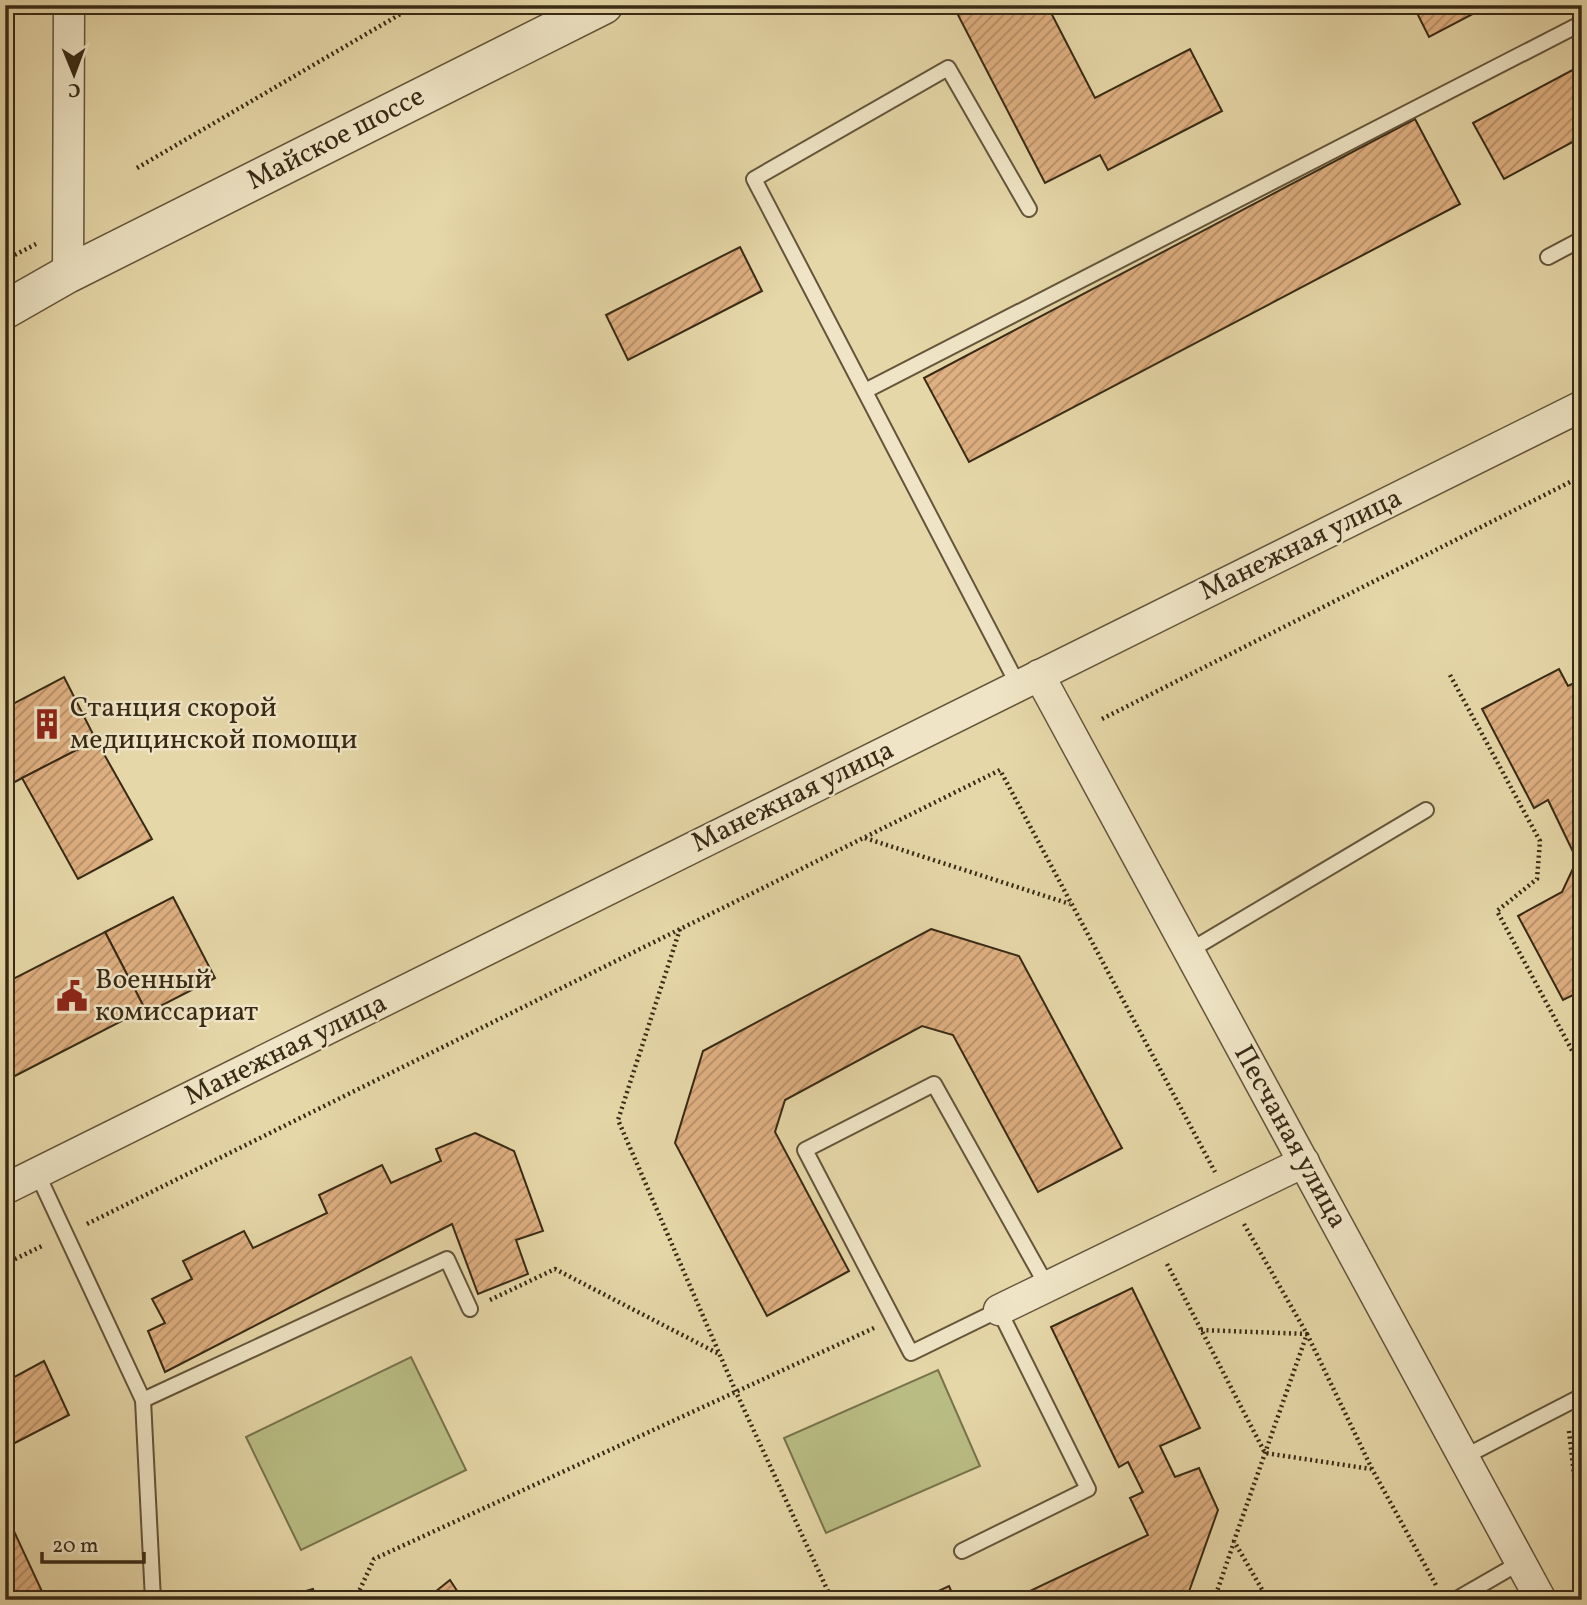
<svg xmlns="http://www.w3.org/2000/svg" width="1587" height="1605" font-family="Vollkorn,serif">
<defs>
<pattern id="building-hatch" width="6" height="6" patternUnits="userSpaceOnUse" patternTransform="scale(1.75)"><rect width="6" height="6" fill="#dfb081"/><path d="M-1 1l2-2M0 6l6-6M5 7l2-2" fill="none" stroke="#b68f68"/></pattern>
</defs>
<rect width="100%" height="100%" fill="#e6d7a8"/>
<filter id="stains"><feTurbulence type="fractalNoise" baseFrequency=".00286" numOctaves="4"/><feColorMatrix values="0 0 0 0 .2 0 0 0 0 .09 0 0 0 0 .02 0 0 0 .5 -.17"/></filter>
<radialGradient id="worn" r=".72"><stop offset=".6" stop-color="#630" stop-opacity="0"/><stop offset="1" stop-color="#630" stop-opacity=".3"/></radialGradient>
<g fill="#b9bd84" stroke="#78744c" stroke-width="2">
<path d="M411,1357L466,1470L301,1550L246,1437Z"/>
<path d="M938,1370L980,1466L826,1533L784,1438Z"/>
</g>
<g fill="url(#building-hatch)" stroke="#382a15" stroke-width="2">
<path d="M5,5L13,21L5,24Z"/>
<path d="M978,5H1047L1095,98L1190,49L1222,111L1108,170L1100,155L1045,183L958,15Z"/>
<path d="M1413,5H1487L1488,6L1429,37Z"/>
<path d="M1582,65V137L1504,179L1473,123Z"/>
<path d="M1415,119L1460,204L969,462L924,378Z"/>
<path d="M740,247L762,291L628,360L606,315Z"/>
<path d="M1559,669L1568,686L1582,679V997L1579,992L1563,1000L1518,916L1562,892L1577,860L1548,800L1534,808L1482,709Z"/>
<path d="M64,677L96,740L5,787V708Z"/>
<path d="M96,740L152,839L78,879L22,778Z"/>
<path d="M173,897L215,978L147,1013L105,932Z"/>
<path d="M931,929L1019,956L1122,1148L1038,1192L953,1035L922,1026L785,1100L775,1132L849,1271L767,1316L675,1143L703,1051Z"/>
<path d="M105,932L145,1009L5,1081V983Z"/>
<path d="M475,1133L514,1151L543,1231L516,1240L528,1274L478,1294L452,1224L165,1372L148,1331L165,1323L152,1299L192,1279L183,1261L244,1231L253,1248L327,1213L319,1195L382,1165L391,1183L441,1161L436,1149Z"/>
<path d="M1132,1288L1200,1428L1160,1446L1175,1477L1199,1468L1218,1510L1186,1600H1011L1148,1535L1130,1498L1143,1492L1128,1462L1119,1467L1051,1327Z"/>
<path d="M44,1361L69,1415L5,1448V1382Z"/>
<path d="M5,1512L46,1600H5Z"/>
<path d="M450,1580L463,1600H425Z"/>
<path d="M949,1586L955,1600H919Z"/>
<path d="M313,1589L316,1600H273Z"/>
</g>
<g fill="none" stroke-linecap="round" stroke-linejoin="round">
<defs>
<g id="service">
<path d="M1548,257L1582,239"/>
<path d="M865,391L1582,23"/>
<path d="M1018,685L754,179L948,68L1029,209"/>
<path d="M1189,951L1426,810"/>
<path d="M37,1173L143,1400L447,1259L470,1309"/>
<path d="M143,1400L153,1600"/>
<path d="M1464,1457L1582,1396"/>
<path d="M962,1551L1088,1489L999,1310L911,1353L805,1150L934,1084L1047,1286"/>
<path d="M1455,1600L1521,1562"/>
</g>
<g id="minor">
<path d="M68,274L69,5"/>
<path d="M1039,675L1541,1600"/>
<path d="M5,1189L1582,406"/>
<path d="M999,1310L1304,1162"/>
</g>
<path id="tertiary" d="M5,310L68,274L604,5"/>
</defs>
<use href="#service" stroke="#64553a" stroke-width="18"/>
<use href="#minor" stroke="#64553a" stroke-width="33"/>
<use href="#tertiary" stroke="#64553a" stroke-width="40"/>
<g stroke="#382a15" stroke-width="4.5" stroke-dasharray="2 3.5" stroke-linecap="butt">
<path d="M137,168L416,5"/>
<path d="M5,260L36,244"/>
<path d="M1450,675L1540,841L1537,879L1497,911L1582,1069"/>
<path d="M1102,719L1582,476"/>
<path d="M865,838L1070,904"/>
<path d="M680,929L618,1120L736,1392L832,1600"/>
<path d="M87,1224L1000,770L1215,1172"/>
<path d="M1244,1224L1307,1334L1372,1469L1437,1587"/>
<path d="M5,1264L44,1245"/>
<path d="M1167,1264L1265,1453L1371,1469"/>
<path d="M490,1300L555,1269L719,1354"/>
<path d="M1201,1330L1307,1334L1234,1541L1268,1600"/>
<path d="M1569,1431L1582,1544"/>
<path d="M355,1600L374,1559L874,1328"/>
<path d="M1214,1600L1234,1542"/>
</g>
<use href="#service" stroke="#efe5c6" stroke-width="14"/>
<use href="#minor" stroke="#efe5c6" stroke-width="30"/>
<use href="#tertiary" stroke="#efe5c6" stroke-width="37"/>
</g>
<defs>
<symbol id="building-bare" viewBox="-9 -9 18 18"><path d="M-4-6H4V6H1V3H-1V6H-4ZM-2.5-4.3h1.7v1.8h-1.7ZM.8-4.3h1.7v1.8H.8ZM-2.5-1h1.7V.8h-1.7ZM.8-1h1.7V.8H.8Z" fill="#8f2418" stroke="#efe5c6" stroke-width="2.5" paint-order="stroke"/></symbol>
<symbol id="civic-bare" viewBox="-9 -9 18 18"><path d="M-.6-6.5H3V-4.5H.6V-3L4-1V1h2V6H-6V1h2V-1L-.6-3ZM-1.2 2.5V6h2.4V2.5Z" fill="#8f2418" stroke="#efe5c6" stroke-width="2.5" paint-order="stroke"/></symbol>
</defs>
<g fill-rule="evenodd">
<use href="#building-bare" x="25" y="702" width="44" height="44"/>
<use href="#civic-bare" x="50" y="974" width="44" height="44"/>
</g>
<g text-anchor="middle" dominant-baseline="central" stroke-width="5" stroke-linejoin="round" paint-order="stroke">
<g font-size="28" fill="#382a15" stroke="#efe5c6">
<text transform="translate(336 139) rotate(-27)">Майское шоссе</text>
<text transform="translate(1301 545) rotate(-26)">Манежная улица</text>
<text transform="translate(793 797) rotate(-26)">Манежная улица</text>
<text transform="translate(286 1050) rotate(-26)">Манежная улица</text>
<text transform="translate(1290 1137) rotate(61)">Песчаная улица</text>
</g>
<g font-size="28" fill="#382a15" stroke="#efe5c6" text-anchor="start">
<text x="70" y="708">Станция скорой<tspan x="70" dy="32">медицинской помощи</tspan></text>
<text x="95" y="980">Военный<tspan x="95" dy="32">комиссариат</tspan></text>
</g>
</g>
<rect width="1587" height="1605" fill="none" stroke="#e6d7a8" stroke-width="28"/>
<rect x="7" y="7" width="1573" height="1591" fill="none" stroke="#382a15" stroke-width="3.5"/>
<rect x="14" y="14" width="1559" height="1577" fill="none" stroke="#382a15" stroke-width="2"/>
<g transform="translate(74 74) rotate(179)" stroke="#efe5c6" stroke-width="5" paint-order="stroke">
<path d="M0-5L12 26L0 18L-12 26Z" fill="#382a15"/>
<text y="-10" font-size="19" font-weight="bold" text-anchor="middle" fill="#382a15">С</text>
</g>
<path d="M42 1552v10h102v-10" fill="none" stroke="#382a15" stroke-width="3.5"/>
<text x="52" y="1552" font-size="21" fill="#382a15" stroke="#efe5c6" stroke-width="5" paint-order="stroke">20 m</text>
<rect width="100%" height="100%" filter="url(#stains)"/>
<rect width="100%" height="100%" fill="url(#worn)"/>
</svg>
